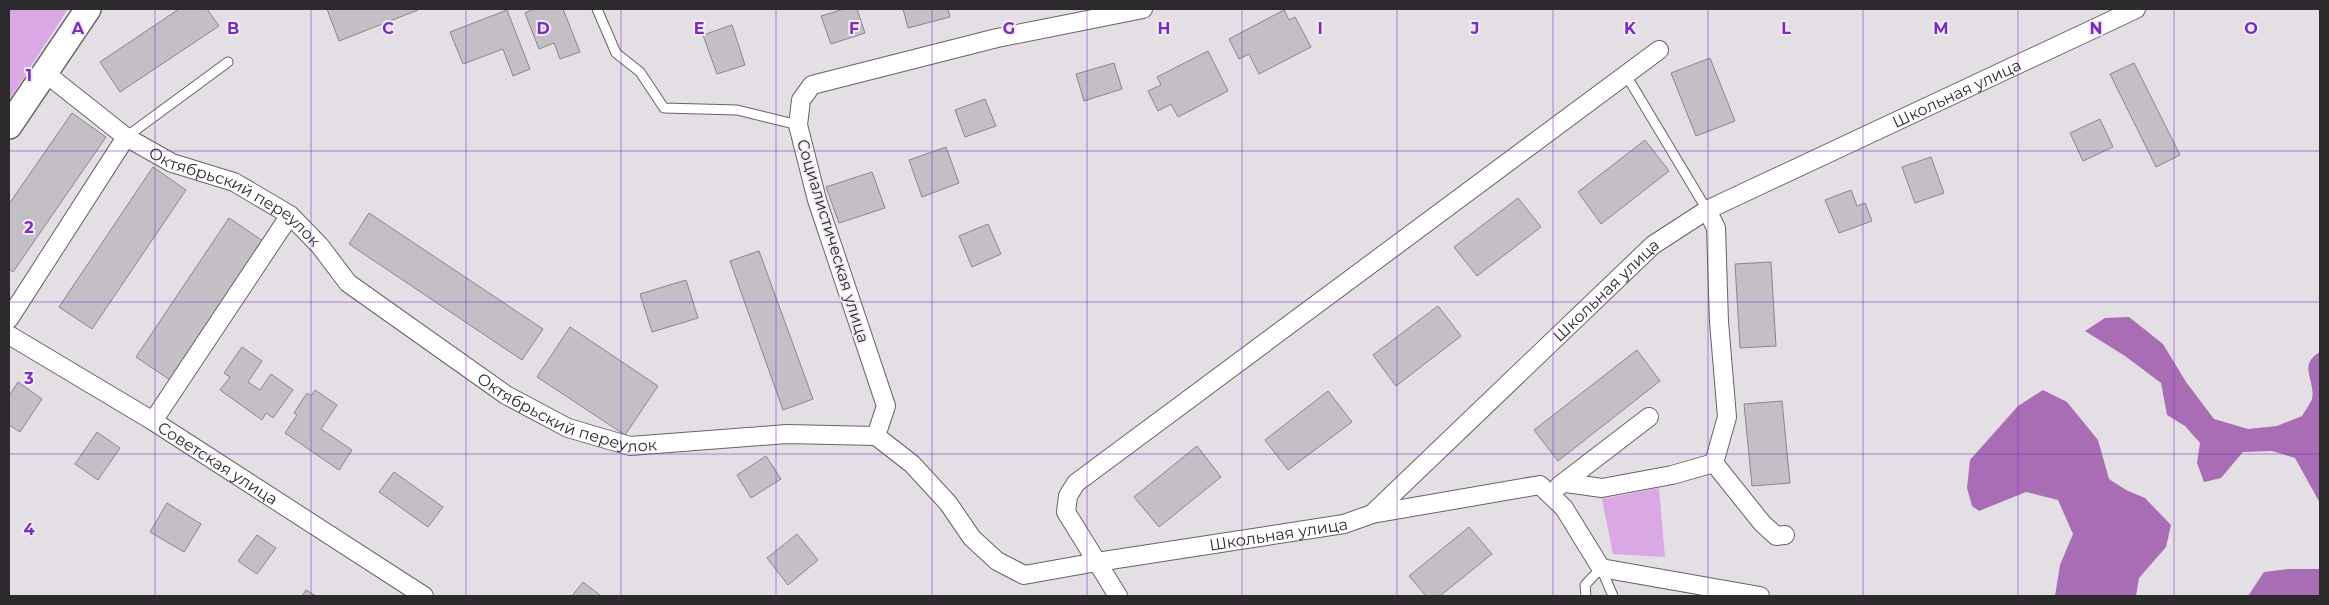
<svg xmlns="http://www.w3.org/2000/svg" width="2329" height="605" font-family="Montserrat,sans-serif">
<rect width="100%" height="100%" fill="#e4dee5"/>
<g fill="#daa9e5">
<path d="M9,9H68L9,100Z"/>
<path d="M1659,488L1665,557L1613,554L1602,499Z"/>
</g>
<g fill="#a96db6">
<path d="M2129,317L2163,344L2186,382L2214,419L2248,429L2277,426L2302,416C2305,411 2310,404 2312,399C2316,381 2297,365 2320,352V503L2295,458L2272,451L2243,452L2221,478L2204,482L2197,463L2200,443L2185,426L2167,415L2161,383L2125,356L2085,331L2105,318Z"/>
<path d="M2043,390L2067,402L2098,440L2109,479L2126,490L2145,498L2171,525L2166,547L2139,578L2136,596H2055L2060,565L2073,534L2058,500L2026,492L1979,511L1972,506L1967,488L1970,460L2018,406Z"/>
<path d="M2288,569H2320V596H2248L2264,572Z"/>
</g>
<g fill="#c4bfc5" stroke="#8b868c">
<path d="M179,9H207L219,26L120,92L100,62Z"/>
<path d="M327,9H418V10L339,41Z"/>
<path d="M534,9H563L580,52L560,59L554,43L539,49L525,13Z"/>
<path d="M844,9H857L865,33L831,44L821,16Z"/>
<path d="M903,9H948L950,17L908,28Z"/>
<path d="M507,10L530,69L513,76L503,49L463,64L450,32Z"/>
<path d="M1284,10L1289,20L1295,17L1311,47L1259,74L1249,54L1239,59L1229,39Z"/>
<path d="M732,25L745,65L717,74L703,35Z"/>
<path d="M1208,51L1228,91L1178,117L1171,104L1158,111L1148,91L1161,85L1157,77Z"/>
<path d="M1710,58L1735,121L1696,136L1671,73Z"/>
<path d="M1114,63L1122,89L1084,101L1076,74Z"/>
<path d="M2134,63L2180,155L2156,167L2110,74Z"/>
<path d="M985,99L996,126L965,137L955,110Z"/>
<path d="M72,113L106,137L13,272L9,269V204Z"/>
<path d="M2100,119L2113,147L2083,161L2070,133Z"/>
<path d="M1645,140L1669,171L1601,224L1578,192Z"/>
<path d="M946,147L959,183L922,197L909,160Z"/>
<path d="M1931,157L1944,193L1915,203L1902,167Z"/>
<path d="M153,167L186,190L92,329L59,307Z"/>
<path d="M872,172L885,208L839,223L826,187Z"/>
<path d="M1851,190L1857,206L1865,203L1872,221L1839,233L1825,200Z"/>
<path d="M1518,198L1541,227L1477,276L1454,247Z"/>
<path d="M369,213L543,329L522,360L349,244Z"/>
<path d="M229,218L263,241L170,380L136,357Z"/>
<path d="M988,224L1001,254L972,267L959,236Z"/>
<path d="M759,251L813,399L783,410L730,261Z"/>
<path d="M1771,262L1776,346L1740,348L1735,264Z"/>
<path d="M686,280L698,318L652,332L640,294Z"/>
<path d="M1438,306L1461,336L1396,386L1373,355Z"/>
<path d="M570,327L658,386L625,435L537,377Z"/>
<path d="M242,347L262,361L248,382L260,390L271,374L293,390L273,418L266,413L262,420L220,390L230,377L224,373Z"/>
<path d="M1637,350L1660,381L1558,461L1534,430Z"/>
<path d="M18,382L42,399L20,432L9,425V396Z"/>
<path d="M315,390L337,405L321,429L352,450L339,470L285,433L297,415L294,413L307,393L311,396Z"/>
<path d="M1328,391L1352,422L1288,470L1265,440Z"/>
<path d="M1782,401L1790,483L1752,486L1744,404Z"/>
<path d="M97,432L120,448L98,480L75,464Z"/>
<path d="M1197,446L1221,477L1159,527L1134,497Z"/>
<path d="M766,456L781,479L751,498L737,475Z"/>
<path d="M394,472L443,507L428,527L379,492Z"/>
<path d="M167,503L201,524L184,552L150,532Z"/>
<path d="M1469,527L1492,554L1440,596H1426L1409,576Z"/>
<path d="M797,534L818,560L788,585L767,558Z"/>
<path d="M257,535L276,548L257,574L238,561Z"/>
<path d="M583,582L601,596H572Z"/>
<path d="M306,590L316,596H302Z"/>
</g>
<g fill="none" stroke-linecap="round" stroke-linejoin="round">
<defs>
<g id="lane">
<path d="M597,9L616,53L640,72L664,108L737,110L798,125"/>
<path d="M1626,75L1707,210"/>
<path d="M126,137L228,62"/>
<path d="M1586,596L1585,585L1601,568L1613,596"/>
</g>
<g id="street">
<path id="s1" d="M1659,50L1076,483L1068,496L1066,512L1097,562L1344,524L1372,514L1653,245L1707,210L2136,9"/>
<path id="s2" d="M44,72L126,137L172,163L234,182L290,215L320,246L348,283L506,395L568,428L630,446L787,434L876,436L912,464L948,503L972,538L997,561L1024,575L1097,562L1118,596"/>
<path d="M1707,210L1716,228L1719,322L1727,417L1714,463"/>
<path d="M9,319L126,137"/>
<path id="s3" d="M9,335L153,421L424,596"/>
<path d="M153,421L290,215"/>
<path d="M876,436L886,406L817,200L798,125L801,100L812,85L997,38L1143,9"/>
<path d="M1566,483L1602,488L1672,475L1714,463L1762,523L1776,536L1785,535"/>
<path d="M1559,486L1649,417"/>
<path d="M1372,514L1540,485L1564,508L1601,568L1760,596"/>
</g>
<path id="secondary" d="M9,126L88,9"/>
</defs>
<use href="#lane" stroke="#686369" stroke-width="11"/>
<use href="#street" stroke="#686369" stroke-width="20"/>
<use href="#secondary" stroke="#686369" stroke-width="28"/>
<use href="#lane" stroke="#fff" stroke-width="9"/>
<use href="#street" stroke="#fff" stroke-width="18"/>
<use href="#secondary" stroke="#fff" stroke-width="25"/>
</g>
<path fill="none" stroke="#7b2cbf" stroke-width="1" stroke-opacity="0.55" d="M155,9V596M311,9V596M466,9V596M621,9V596M776,9V596M932,9V596M1087,9V596M1242,9V596M1397,9V596M1553,9V596M1708,9V596M1863,9V596M2018,9V596M2174,9V596M9,151H2320M9,302H2320M9,454H2320"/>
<g text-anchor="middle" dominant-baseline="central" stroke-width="4" stroke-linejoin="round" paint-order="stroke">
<g font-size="16" fill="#2c2a2d" stroke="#f1ebf2">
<text stroke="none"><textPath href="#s1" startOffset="1825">Школьная улица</textPath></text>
<text stroke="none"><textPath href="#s2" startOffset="230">Октябрьский переулок</textPath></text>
<text transform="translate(833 241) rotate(73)">Социалистическая улица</text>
<text stroke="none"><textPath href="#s1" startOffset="1420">Школьная улица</textPath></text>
<text stroke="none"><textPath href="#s2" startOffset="635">Октябрьский переулок</textPath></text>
<text stroke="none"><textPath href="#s3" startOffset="245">Советская улица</textPath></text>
<text stroke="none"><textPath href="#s1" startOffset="1000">Школьная улица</textPath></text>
</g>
</g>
<g font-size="16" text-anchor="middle" font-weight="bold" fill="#7b2cbf" stroke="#f1ebf2" stroke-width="4" stroke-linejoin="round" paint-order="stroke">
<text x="78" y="34">A</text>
<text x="233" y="34">B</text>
<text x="388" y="34">C</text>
<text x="543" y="34">D</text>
<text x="699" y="34">E</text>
<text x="854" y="34">F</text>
<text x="1009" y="34">G</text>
<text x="1164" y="34">H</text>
<text x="1320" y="34">I</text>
<text x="1475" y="34">J</text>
<text x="1630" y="34">K</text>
<text x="1786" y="34">L</text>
<text x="1941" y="34">M</text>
<text x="2096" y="34">N</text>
<text x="2251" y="34">O</text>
<text x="29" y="81">1</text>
<text x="29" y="233">2</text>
<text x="29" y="384">3</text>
<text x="29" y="535">4</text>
</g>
<rect width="2329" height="605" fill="none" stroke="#2c2a2d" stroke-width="20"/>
</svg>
